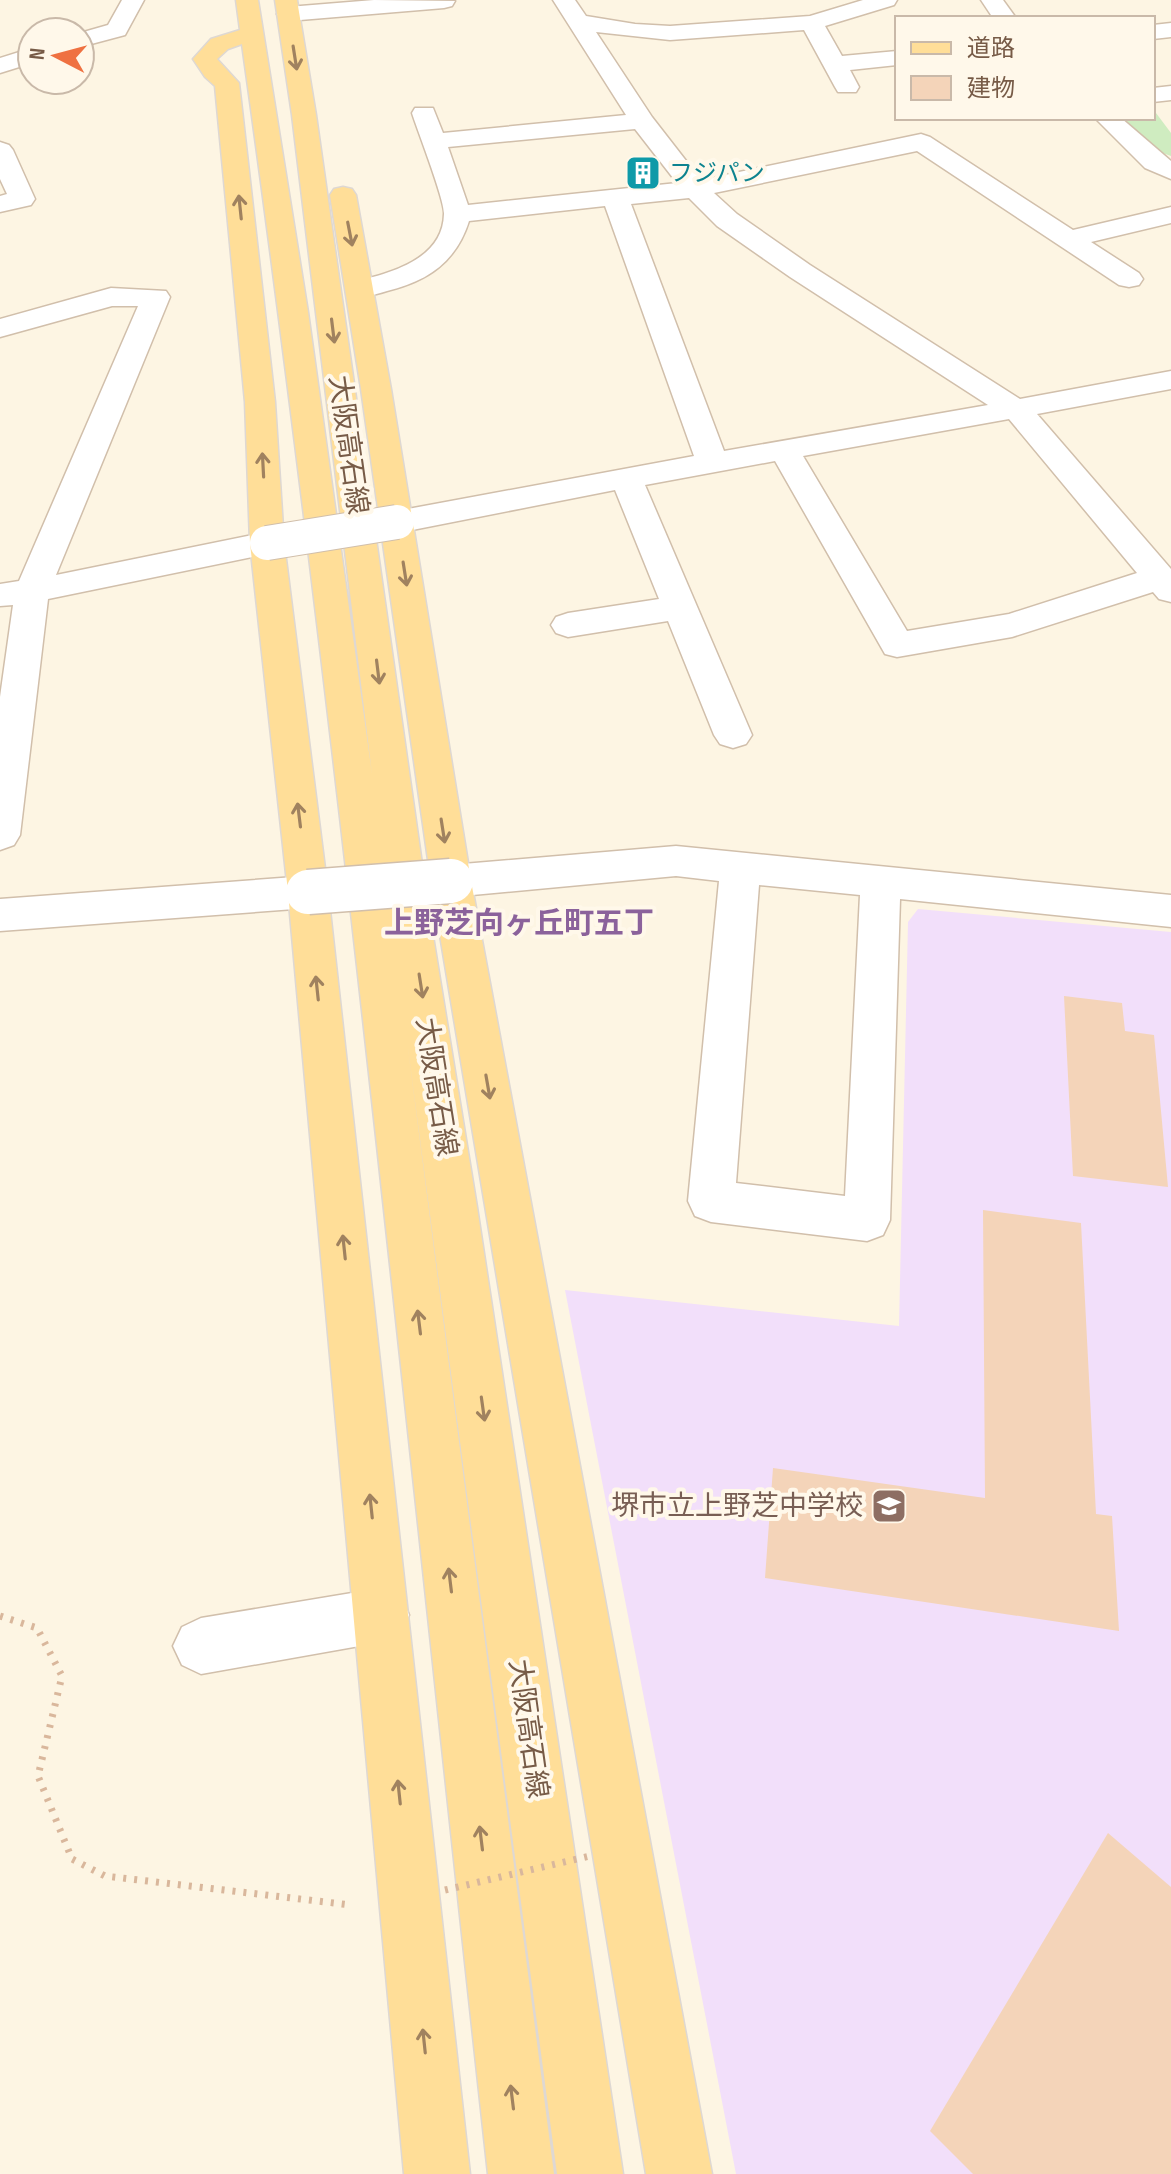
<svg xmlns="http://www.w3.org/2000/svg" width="1171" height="2174" font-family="'Sofia Sans Condensed','Noto Sans JP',sans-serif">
<rect width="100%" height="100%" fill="#fdf5e3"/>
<path fill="#f2dffa" d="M918,909L1171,932V2174H736L565,1290L899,1326L908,922Z"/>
<path fill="#cfecc0" d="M1153,109L1171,133V156L1160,152L1123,118H1153Z"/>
<g fill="#f4d4b9">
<path d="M1064,996L1122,1003L1125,1031L1154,1035L1168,1187L1073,1176Z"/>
<path d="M983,1210L1081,1223L1096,1514L1112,1516L1119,1631L765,1578L773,1468L985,1498Z"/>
<path d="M1108,1833L1171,1887V2174H973L930,2131Z"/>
</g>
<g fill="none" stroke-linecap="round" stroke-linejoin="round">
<defs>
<g id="street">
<path d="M122,0H144L125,35L80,47V33L108,25Z"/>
<path d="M374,0L455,1L452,6L444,8L288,21L280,19L277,14L280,9L288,7Z"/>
<path d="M553,0H575L586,16L635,24L670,26L810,16L863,0H897L894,5L825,26L842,56L897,51V65L850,70L859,87L856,92H838L835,87L804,30L670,40L596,32L652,117L701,180L921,134L930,137L1073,230L1171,207V223L1091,242L1139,273L1143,279L1139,285L1129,287L1119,285L917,151L714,193L737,214L810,265L1020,399L1171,371V389L1037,414L1171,569V602L1159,599L1153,592L1012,637L897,657L885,654L775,461L645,485L752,735L746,744L733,748L720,744L714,735L668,621L568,637L556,633L551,625L556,617L568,613L659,599L615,490L397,533L385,529L381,522L385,515L397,511L694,456L605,206L469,221C456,262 428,281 387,291C374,295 363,298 350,295L346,289L350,283C385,274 443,262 444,214C445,200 418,132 412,113L415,108H433L443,133L626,115ZM635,129L677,183L468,205L448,147ZM689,198L717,226L790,277L988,405L724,451L631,204ZM1009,419L1137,573L1009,614L907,631L803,456Z"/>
<path d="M981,0H1003L1016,18H993Z"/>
<path d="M1171,23V37L1153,39V25Z"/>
<path d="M32,48V63L0,73V58Z"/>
<path d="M1171,86V100L1153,102V88Z"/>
<path d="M1095,118H1121L1171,161V179L1145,168Z"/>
<path d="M0,142L9,145L13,150L35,199L31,205L0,212V196L7,194L0,179Z"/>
<path d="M111,288L166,291L170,297L56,575L267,532L279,535L284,543L279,551L267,554L48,599L20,835L14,845L0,850V697L13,605L0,606V584L19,581L138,306H112L0,337V319Z"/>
<path d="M676,846L1171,895V927L900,899L890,1220L883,1235L867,1241L711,1222L695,1216L688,1201L719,881L676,876L451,897L437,892L431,881L437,870L451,865ZM759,885L860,895L845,1196L736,1183Z"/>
<path d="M308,876L322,881L328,892L322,903L308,908L0,931V899Z"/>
<path d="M382,1588L401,1596L409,1615L401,1634L382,1642L201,1674L182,1665L173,1646L182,1627L201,1618Z"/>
</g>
<g id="primary">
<path d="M236,0H258L308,312L372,774L292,115L275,0H297L316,115L427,899L477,1207L623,2174H557L407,1041L554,2174H488C410,1464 341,751 242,44L228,49L217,59L239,83L275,402L284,543L328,892L470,2174H404L288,892L250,543L245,402L215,86L205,77L193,59L211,39L240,30Z"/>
<path d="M343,187L352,189L356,195L391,389L471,881L712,2174H646L431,881L361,389L330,195L334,189Z"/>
</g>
</defs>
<use href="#street" stroke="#d1bfab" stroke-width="3"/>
<use href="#primary" stroke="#ded8d3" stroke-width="3"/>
<path stroke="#d9b79c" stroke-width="7" stroke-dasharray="3 8" stroke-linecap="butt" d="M0,1616L37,1628L62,1676L38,1776L72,1859L105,1876L351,1905"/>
<use href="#street" fill="#fff" fill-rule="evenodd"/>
<use href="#primary" fill="#ffde98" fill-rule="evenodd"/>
<defs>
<path id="street-bridge-far1" d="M267,543L397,522"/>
<path id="street-bridge" d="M308,892L451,881"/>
</defs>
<use href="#street-bridge-far1" stroke="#d1bfab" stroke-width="36" stroke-linecap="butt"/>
<use href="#street-bridge" stroke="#d1bfab" stroke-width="47" stroke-linecap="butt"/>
<path stroke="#d9b79c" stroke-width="7" stroke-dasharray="3 8" stroke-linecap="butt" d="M445,1890L594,1855"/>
<use href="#street-bridge-far1" stroke="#fff" stroke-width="34"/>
<use href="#street-bridge" stroke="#fff" stroke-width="44"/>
</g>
<defs><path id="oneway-shaft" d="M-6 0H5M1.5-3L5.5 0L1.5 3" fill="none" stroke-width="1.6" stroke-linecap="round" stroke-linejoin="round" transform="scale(2)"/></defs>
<g stroke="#a0825f">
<use href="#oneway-shaft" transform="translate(295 58) rotate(81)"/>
<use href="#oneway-shaft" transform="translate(240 207) rotate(-96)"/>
<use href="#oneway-shaft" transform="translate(350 234) rotate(79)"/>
<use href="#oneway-shaft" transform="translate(333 331) rotate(83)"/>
<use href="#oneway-shaft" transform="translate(263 465) rotate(-93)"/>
<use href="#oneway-shaft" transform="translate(405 574) rotate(81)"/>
<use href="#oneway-shaft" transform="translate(378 672) rotate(83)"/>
<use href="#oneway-shaft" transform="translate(299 815) rotate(-97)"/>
<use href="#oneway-shaft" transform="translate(443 831) rotate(81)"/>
<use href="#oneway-shaft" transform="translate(421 986) rotate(81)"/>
<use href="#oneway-shaft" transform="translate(317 988) rotate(-96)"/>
<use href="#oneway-shaft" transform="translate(488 1087) rotate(80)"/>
<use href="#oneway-shaft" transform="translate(344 1247) rotate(-96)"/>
<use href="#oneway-shaft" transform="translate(419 1322) rotate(-97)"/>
<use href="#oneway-shaft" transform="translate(483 1409) rotate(82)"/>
<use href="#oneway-shaft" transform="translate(371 1506) rotate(-96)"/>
<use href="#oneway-shaft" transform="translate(450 1580) rotate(-97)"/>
<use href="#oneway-shaft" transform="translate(399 1792) rotate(-96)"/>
<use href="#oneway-shaft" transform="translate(481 1838) rotate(-97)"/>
<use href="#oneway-shaft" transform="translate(424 2041) rotate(-96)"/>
<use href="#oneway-shaft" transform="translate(512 2097) rotate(-97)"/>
</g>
<defs>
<symbol id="building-square" viewBox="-11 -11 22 22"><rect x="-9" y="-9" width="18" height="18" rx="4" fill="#0f9aa8" stroke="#fff8ea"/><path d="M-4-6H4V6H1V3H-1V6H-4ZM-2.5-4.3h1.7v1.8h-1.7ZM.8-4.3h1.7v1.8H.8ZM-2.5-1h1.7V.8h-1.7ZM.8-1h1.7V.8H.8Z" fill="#fff"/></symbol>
<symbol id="school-square" viewBox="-11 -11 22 22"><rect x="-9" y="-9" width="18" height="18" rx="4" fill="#8d6e63" stroke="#fff8ea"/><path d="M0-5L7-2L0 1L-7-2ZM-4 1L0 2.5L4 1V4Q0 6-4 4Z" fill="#fff"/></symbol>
</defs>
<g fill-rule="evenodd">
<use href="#building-square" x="623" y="153" width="40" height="40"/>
<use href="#school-square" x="869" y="1486" width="40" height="40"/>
</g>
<g text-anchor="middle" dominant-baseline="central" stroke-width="8" stroke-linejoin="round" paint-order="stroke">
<g font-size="24" fill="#0d838f" stroke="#fff8ea" text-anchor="start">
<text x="669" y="173">フジパン</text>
</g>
<g font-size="28" fill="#775b47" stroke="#fff8ea">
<text transform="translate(348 445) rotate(82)">大阪高石線</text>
<text transform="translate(436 1087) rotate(81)">大阪高石線</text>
<text transform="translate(528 1729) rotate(82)">大阪高石線</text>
</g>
<g font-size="28" fill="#785e54" stroke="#fff8ea" text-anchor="end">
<text x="863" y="1506">堺市立上野芝中学校</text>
</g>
<g font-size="30" font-weight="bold" fill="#8b629b" stroke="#fff8ea">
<text x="519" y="924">上野芝向ヶ丘町五丁</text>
</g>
</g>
<rect x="895" y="16" width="260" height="104" fill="#fff8ea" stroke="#c9b9a9" stroke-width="2"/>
<rect x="911" y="42" width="40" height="12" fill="#ffde98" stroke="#c9b9a9" stroke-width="2"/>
<text x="967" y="56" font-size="24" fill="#775b47">道路</text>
<rect x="911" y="76" width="40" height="24" fill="#f4d4b9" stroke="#c9b9a9" stroke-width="2"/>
<text x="967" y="96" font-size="24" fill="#775b47">建物</text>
<g transform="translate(56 56) rotate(276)"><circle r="38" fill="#fff8ea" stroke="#c9b9a9" stroke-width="2"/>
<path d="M0-6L14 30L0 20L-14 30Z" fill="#ef7141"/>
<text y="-12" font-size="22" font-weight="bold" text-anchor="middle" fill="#775b47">N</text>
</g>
</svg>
